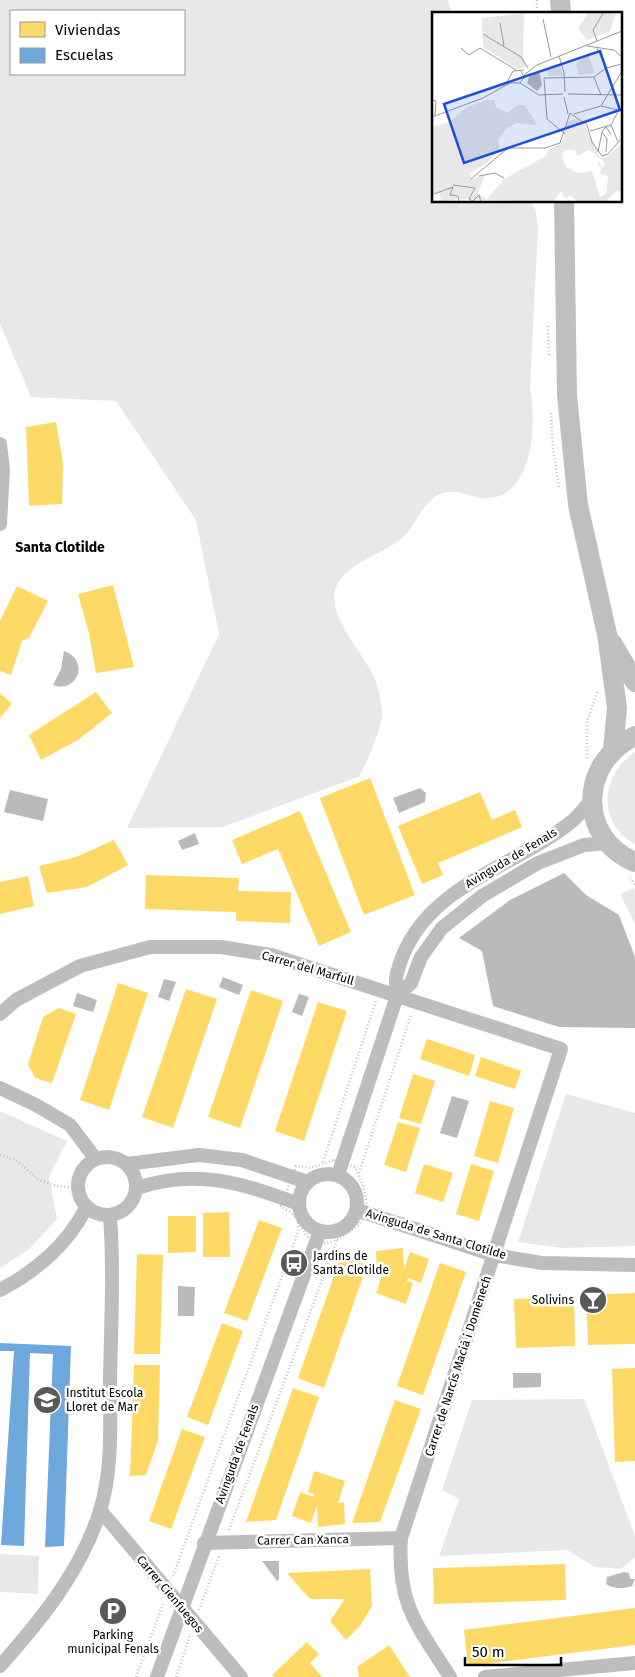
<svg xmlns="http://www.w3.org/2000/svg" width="635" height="1677" font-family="'Fira Sans',sans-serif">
<rect width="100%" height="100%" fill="#fff"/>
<g fill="#e8e8e8" fill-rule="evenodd">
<path d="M0,0H448L452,14H434V201H531L536,213L538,229L530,387C536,419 535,488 495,497C477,502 461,488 443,493C422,499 416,528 400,540C381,554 351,562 338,583C322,612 361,649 373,675C378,685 381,700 382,711C383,727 367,761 360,776L223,827L127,828L219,634L196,520L116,401L31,397L0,324ZM184,11V74H11V11Z"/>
<path d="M635,752V844C596,823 601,774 635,752Z"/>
<path d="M633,888L635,891V924L620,894Z"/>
<path d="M566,1094L635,1113V1246L562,1248L518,1242Z"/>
<path d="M0,1111L67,1141L49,1177L57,1219L28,1250L0,1268Z"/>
<path d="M584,1399L635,1536V1557L621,1569L595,1567L567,1550L439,1556L459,1499L442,1490L472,1400Z"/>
<path d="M0,1554L39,1556L38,1594L0,1592Z"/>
</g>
<g fill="#bababa">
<path d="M64,651C90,660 78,694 53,685L61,669Z"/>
<path d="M420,788L426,793L425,802L399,813L393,798Z"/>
<path d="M10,790L48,799L43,821L4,812Z"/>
<path d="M195,833L199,844L182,850L178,841Z"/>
<path d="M564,873L586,895L619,915L635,957V1028L559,1027L493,1006L482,951L459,938L510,900Z"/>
<path d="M223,977L243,985L239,995L219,987Z"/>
<path d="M164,979L176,982L169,1001L158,997Z"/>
<path d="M77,993L97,1000L93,1012L73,1006Z"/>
<path d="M299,994L309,997L302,1016L292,1012Z"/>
<path d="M452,1096L469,1101L457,1138L440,1133Z"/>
<path d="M178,1286L195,1287L194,1316H178Z"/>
<path d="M541,1373V1387L513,1388V1373Z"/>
<path d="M262,1561H279V1579L277,1581Z"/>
<path d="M624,1572L629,1573L630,1579H635L632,1586C624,1589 612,1589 606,1584L607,1577Z"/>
</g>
<g fill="#ffd966">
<path d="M56,422L63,464L62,504L29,506L26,427Z"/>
<path d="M113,585L134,667L96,673L89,633L78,594Z"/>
<path d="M17,586L48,601L29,638L22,641L11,675L0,671V621Z"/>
<path d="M96,692L112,713L78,740L41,760L29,735Z"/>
<path d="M0,693L12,704L0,718Z"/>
<path d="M370,778L415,895L364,915L320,798Z"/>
<path d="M480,792L492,820L515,810L522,827L438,863L443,875L422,884L398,826Z"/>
<path d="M300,811L351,932L319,946L278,849L242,864L232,840Z"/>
<path d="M114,840L128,865L87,887L47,893L39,866L76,857Z"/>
<path d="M146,875L239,878L238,891L291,892L290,923L236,921V912L145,909Z"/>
<path d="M28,876L34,906L0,914V882Z"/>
<path d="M118,983L148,993L109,1110L80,1100Z"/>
<path d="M186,989L217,999L173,1128L142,1117Z"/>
<path d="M251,990L283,1001L240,1128L208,1117Z"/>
<path d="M318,1002L347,1011L304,1141L275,1131Z"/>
<path d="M59,1008L76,1014L52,1083L35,1078L28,1064L43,1017Z"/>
<path d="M427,1039L475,1055L469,1076L420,1059Z"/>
<path d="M481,1057L521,1071L515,1089L475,1076Z"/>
<path d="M413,1074L435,1081L421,1124L399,1118Z"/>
<path d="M490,1101L514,1108L498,1163L474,1156Z"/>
<path d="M398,1122L420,1128L406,1172L384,1165Z"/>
<path d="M424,1164L453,1173L443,1202L415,1193Z"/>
<path d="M471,1164L494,1171L479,1221L456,1214Z"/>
<path d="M229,1212L230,1257H203V1213Z"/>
<path d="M168,1216H196V1252L168,1253Z"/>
<path d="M259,1220L282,1228L247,1321L224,1313Z"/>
<path d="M403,1248L404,1269L410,1252L429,1259L421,1283L408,1278L407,1281L413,1283L406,1304L376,1293L383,1272H377L376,1251Z"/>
<path d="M137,1254L163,1255L160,1354H134Z"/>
<path d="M341,1256L367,1265L324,1388L298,1378Z"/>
<path d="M440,1263L466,1272L423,1395L397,1386Z"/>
<path d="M635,1293V1344L588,1345L586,1295Z"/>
<path d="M574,1297L575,1346L516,1348L514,1299Z"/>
<path d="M222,1323L243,1331L208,1425L187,1417Z"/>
<path d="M134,1365H160L158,1440L146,1475L130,1476Z"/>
<path d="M635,1368V1461L615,1462L612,1369Z"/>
<path d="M293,1388L319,1397L276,1520L246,1522Z"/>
<path d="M395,1400L421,1409L380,1522L352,1523Z"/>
<path d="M182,1429L205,1437L171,1529L149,1521Z"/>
<path d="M314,1471L345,1481L338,1503L344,1502L345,1524L318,1527L317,1506L311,1523L292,1516L300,1492L313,1497L314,1494L308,1492Z"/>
<path d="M565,1564L566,1600L434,1604L433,1568Z"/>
<path d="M370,1569L372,1606L360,1626L346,1640L330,1621L345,1599H310L287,1573Z"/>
<path d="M635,1608V1645L468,1666L464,1630Z"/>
<path d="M307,1642L319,1654L310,1663L322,1677H275L272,1675Z"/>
<path d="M389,1645L410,1677H359L357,1667Z"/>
</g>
<path fill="#6fa8dc" d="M0,1343L71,1346L64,1546L45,1547L53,1354L30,1353L24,1546L1,1545L14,1351H0Z"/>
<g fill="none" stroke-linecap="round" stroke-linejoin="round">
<g stroke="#c2c2c2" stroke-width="2.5" stroke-dasharray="1 2.5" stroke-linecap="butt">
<path d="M537,0V14"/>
<path d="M548,326L549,355"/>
<path d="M551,413L553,449L559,487"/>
<path d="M587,758V722L598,690"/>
<path d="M630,878L635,885"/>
<path d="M0,1155L16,1160L39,1180L57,1186L76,1188"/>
<path d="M334,1160L355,1167C368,1196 376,1218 343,1236C333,1241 327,1246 315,1241C302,1236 302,1224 293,1215C290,1211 284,1209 281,1206L296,1166L310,1168Z"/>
<path d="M323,1162L376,1001"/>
<path d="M359,1173L411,1015"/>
<path d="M229,1530L337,1240"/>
<path d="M173,1576L298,1232V1222"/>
<path d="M199,1610L219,1556"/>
<path d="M136,1677L163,1604"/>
<path d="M176,1677L190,1636"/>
</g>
<g stroke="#bdbdbd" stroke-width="14">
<path d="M0,444L3,470L0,524"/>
<path d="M397,996L411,983L421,957L442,928L482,896L538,863L584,845L608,843"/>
<path d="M0,1014L16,1000L80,966L150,947H221L271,955L561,1049L401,1538C397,1605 416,1623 450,1677"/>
<path d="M0,1088L36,1105L70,1125L95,1158"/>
<circle cx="107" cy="1186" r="29"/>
<path d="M127,1164L199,1155L242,1160L307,1182"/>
<circle cx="328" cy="1203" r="29"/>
<path d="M338,1175L397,996C394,979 397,971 403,955C433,883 515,867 571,822C579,816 585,807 592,799"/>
<path d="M137,1188C196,1168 242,1183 299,1204"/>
<path d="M357,1210L494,1255L542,1263L635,1265"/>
<path d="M0,1290C35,1272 68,1244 86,1208"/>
<path d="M100,1510L241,1677"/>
<path d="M204,1543L401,1538"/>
<path d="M0,1666C41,1620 81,1571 100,1511C113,1469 110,1422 110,1379C111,1325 114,1271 110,1216"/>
<path d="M157,1677L320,1231"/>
<path d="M485,1677L635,1663"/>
</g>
<g stroke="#bfbfbf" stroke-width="20">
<path d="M560,0L561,14"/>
<path d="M564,201L567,395L578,505L607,634L617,708L613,750"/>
<path d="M612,643L635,682"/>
<path d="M635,736C579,762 577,838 635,862"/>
</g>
</g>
<defs>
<symbol id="bus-disc" viewBox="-11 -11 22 22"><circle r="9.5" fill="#595959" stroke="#fff"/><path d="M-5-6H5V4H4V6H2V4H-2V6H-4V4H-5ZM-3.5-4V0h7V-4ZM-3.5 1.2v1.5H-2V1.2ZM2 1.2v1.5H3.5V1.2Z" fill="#fff"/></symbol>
<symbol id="bar-disc" viewBox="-11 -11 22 22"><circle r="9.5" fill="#595959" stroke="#fff"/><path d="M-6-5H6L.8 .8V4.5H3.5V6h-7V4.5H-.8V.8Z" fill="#fff"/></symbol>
<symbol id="school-disc" viewBox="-11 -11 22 22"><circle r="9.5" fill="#595959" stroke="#fff"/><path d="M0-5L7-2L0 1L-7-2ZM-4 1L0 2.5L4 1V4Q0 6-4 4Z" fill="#fff"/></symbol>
<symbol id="parking-disc" viewBox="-11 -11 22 22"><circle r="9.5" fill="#595959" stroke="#fff"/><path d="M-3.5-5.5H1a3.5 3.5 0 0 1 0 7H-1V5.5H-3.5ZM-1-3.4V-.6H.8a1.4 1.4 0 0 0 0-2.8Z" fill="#fff"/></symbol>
</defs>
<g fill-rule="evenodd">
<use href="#bus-disc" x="278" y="1247" width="32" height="32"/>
<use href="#bar-disc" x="577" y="1284" width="32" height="32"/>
<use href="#school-disc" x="31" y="1384" width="32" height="32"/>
<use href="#parking-disc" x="97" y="1595" width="32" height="32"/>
</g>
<g text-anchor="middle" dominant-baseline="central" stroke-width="5" stroke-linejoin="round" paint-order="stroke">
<g font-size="12" fill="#000" stroke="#fff">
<text transform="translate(511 858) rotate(-31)">Avinguda de Fenals</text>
<text transform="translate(308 968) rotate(16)">Carrer del Marfull</text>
<text transform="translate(436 1234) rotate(17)">Avinguda de Santa Clotilde</text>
<text transform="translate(458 1366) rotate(-72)">Carrer de Narcís Macià i Domènech</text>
<text transform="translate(237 1454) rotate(-70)">Avinguda de Fenals</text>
<text transform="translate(303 1540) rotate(-1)">Carrer Can Xanca</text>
<text transform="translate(170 1594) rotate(50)">Carrer Cienfuegos</text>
</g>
<g font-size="12" fill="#000" stroke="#fff" text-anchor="start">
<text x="313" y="1256">Jardins de<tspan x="313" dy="14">Santa Clotilde</tspan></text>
<text x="574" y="1300" text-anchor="end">Solivins</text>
<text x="66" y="1393">Institut Escola<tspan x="66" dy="14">Lloret de Mar</tspan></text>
<text x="113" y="1635" text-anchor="middle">Parking<tspan x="113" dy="14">municipal Fenals</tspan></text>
</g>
<g font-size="14" font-weight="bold" fill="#000" stroke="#fff">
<text x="60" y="547">Santa Clotilde</text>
</g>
</g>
<g transform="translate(432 12)">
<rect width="190" height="190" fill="#fff"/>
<path d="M157,0L184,1L178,19L155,28L146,16ZM92,1L91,45L95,54L86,57L51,35L50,6ZM156,42L163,61L147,63L144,52ZM127,51L131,64H116L115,55ZM55,88H62L64,95L76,101L86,93H93L105,113L84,111L74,117L66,128L68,136L56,150L38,161L40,167L53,163L46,181L55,187L72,167L114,144L117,137L130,131L136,109L144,107L152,112L168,145L174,146L190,131V180L185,179L173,190H146L138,183L134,187L129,179L121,190L28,187L6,190L9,187L7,180L0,183V115L18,110L35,95ZM132,138H143L145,144L157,138L170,148L173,153L170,156L168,150L165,151L169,157L168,162L176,164L174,182L168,185L160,159L146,161L134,155L130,145Z" fill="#e8e8e8" fill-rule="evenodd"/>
<path d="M107,58L110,73L105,79L95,71L97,65Z" fill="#bababa"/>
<path fill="none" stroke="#999" stroke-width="1" d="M111,7L119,45M68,11L72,34M51,22L89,45L96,56M165,29L161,18L172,0M155,34L182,38L190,45M29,36L37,43L48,36L84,58M165,36L174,56M127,44L132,61L133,80M92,63L105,53L190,19M162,65L169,83M88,71L107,83L131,82M74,72L81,59L92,58M136,82L190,83M132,85L136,102M0,88L4,89L3,103M169,94L190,59M142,102L169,94L190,99M0,105L51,86L78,71H88L92,65L89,59M158,119L179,113M170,120L174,115L179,122M133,122L115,107L112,66L162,65L174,56L190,52M186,130L179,113L187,98M166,140L170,120L175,127L174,140M47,164L63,161L72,166M39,167L76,136H113L128,131L138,101L155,113L160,130L170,144L176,142L190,126M21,173L43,176L37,187L41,189L47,183L49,190M2,182L21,175L18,183L26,184L27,190"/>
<path fill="#1d4ed8" fill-opacity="0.15" stroke="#1d4ed8" stroke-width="2.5" d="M168,39L188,98L32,151L12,92Z"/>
<rect width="190" height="190" fill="none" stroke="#000" stroke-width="2.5"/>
</g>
<rect x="10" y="10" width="175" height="65" fill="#ffffff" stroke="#999999"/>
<rect x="20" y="22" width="25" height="15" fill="#ffd966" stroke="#999999"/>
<text x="55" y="35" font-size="15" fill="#000000">Viviendas</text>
<rect x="20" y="48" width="25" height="15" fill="#6fa8dc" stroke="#999999"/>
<text x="55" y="60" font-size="15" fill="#000000">Escuelas</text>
<path d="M465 1657v8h96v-8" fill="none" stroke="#000000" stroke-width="2.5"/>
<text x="472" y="1657" font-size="15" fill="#000000" stroke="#ffffff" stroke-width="4" paint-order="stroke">50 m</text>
</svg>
